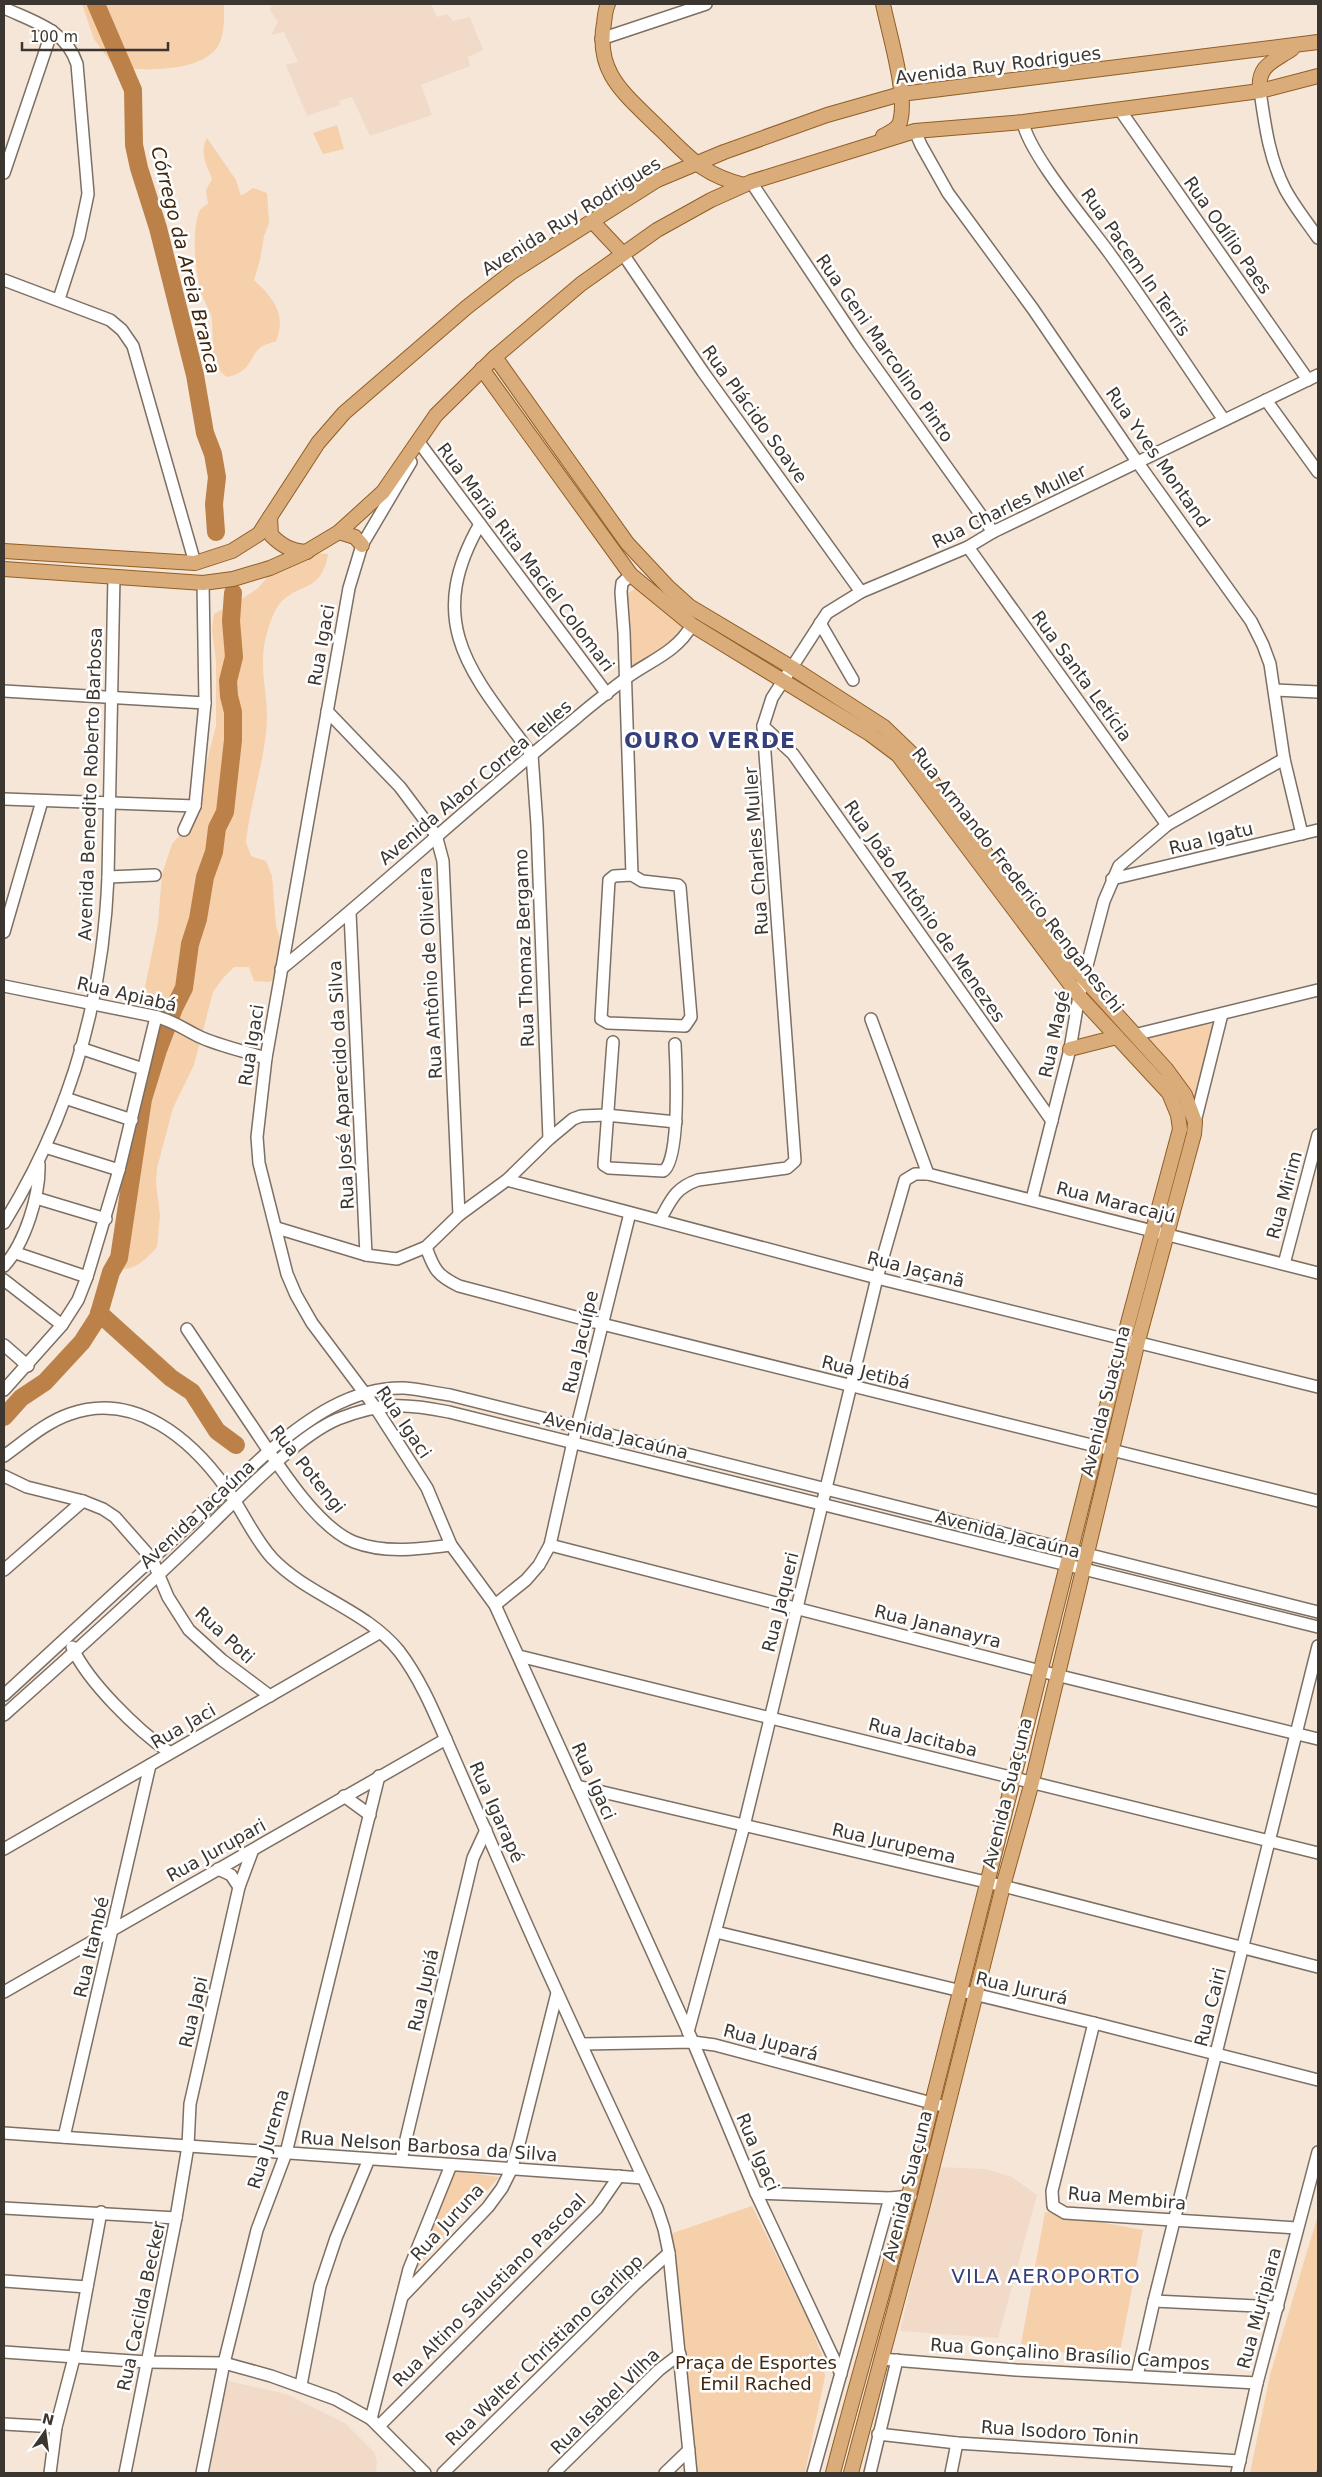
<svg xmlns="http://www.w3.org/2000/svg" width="1322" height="2477" font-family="'DejaVu Sans',sans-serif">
<rect width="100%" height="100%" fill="#f6e6d8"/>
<g fill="#f1dbc8">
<path d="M272,4H431L437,17L447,14L453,21L470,17L483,50L468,57L470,66L421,85L432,115L370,136L352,97L339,101L340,105L307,116L286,65L298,62L284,32L271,35L278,22L270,10Z"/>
<path d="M939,2167L986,2169L1012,2177L1037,2195L998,2338L900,2331Z"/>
<path d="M224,2380L286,2394L345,2423L374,2452L377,2460L376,2473H207Z"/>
</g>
<g fill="#f6cfab">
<path d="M82,4H224C224,16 225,35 218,46C201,73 144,70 115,68L94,39Z"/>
<path d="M337,125L344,149L323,154L313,133Z"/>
<path d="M207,138L236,180L241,196L253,188L267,193L269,223L264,236L260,260L254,280C273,298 287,314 276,341C272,343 265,344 261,347C247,359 253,371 227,377C208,365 214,339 212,320C211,312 205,303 202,295C195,275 192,235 198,215C199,209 203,207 208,204L206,190L212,179C207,166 199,152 207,138Z"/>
<path d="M313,553L328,554C321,595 297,581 278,606C275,610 272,618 270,623C254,668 271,691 266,733C262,769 250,805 246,842L251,856L266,861L272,876L276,926L282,945L283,976L269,982L254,981L249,967H234L223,978L213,992L194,1065L173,1108L157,1168L156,1183L160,1215L157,1247C147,1258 133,1274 116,1267L130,1161L139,1111L158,1035L145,987L158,924L162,874L172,844L182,833L196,805L216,726V661L212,629L214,614L242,599L258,588L270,574Z"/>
<path d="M636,588L686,625C675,649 651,657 629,668L623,600L628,593Z"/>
<path d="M1215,1024L1197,1105L1190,1092L1143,1037L1195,1025Z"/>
<path d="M454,2171L499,2177L415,2271Z"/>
<path d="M752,2206L808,2320L822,2355L825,2376L805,2473H695L687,2362L670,2234Z"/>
<path d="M1045,2212L1143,2230L1118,2363L1021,2344Z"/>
<path d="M1318,2215V2473H1250L1270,2375Z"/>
</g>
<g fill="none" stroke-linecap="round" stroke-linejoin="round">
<path stroke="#bc8148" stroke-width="3" d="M1318,2473V2471"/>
<g stroke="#bc8148" stroke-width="18">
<path d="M96,4L133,90L134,145L139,168L158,228L195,375L205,433L213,454L217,477L214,504L216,532"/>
<path d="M99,1313L171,1378L192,1392L217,1431L236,1445"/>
<path d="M4,1417L21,1398L45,1382L82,1342L98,1317L111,1272L119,1258L143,1099L158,1050L174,1008L184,988L190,944L198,919L205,877L214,852L217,828L225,812L233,740V712L229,696L228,681L234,657L231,621L233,593"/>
</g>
<defs>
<g id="minor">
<path d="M4,8C34,22 66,30 77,64L88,194L79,237L59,299"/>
<path d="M601,39L706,4"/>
<path d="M1260,91C1265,125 1269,158 1285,189C1294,206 1307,222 1318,238"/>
<path d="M1120,110L1308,380"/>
<path d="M1023,122C1028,153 1090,226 1110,254C1150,309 1186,365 1224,420"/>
<path d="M915,131L921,145L948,193L1033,309L1138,463L1251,621L1263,645L1270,664L1284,759L1302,834"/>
<path d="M4,173L52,31"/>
<path d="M751,182L859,344L993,532"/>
<path d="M623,254L703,372L861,592"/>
<path d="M4,280L110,320L122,330L133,346L195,563"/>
<path d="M1266,400L1318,472"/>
<path d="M418,441L607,694"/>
<path d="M411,462L362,545L349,588L266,1058L257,1137L259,1163L287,1274L296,1295L312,1323L375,1407L427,1488L451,1545L495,1605L693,2042L756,2193L841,2374"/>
<path d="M480,524C422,625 473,675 532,755"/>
<path d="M968,547L1167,825"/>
<path d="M631,575L622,583L621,592L624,633L632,875"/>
<path d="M820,623L853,680"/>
<path d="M1275,690L1318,692"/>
<path d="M4,691L205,703"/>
<path d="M327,711L400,787L436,835L443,861L459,1215"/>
<path d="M763,726L793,754L1052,1121"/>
<path d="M532,755L537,825L549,1139"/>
<path d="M4,799L195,806"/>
<path d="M184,830L195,806L205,703L203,583"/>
<path d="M632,875L642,881L678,885L680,887L691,1017L685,1026L608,1023L601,1019L609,880L614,876Z"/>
<path d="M108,877L155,875"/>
<path d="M1112,879L1318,830"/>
<path d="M350,913L366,1255"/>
<path d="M4,932L42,801"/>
<path d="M281,969C381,888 475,800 575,719C591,705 608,692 625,679C649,661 676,653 692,625"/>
<path d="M4,986L158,1017C177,1023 182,1028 198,1036C219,1046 244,1051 266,1058"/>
<path d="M871,1019L928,1174"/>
<path d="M1134,1035L1318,990"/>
<path d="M613,1042L604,1165L609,1168L663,1171C681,1163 676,1064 675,1044"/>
<path d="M80,1048L143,1069"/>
<path d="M65,1098L132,1120"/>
<path d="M1195,1122L1222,1014"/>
<path d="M45,1147L119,1170"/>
<path d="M507,1180L877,1278L1318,1387"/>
<path d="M36,1198L106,1219"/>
<path d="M1032,1199L1070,1049L1079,996L1104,901L1119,866L1167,825L1284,759"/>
<path d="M660,1220C671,1200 675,1188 698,1180L787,1168L795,1161L763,726L772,698L827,613L861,592L968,547L993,532L1318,375"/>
<path d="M4,1223C69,1118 103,1001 108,877L114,576"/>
<path d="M277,1228L366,1255L397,1259L426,1247L459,1215L507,1180L549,1139L573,1119L581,1116L606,1115L676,1122"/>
<path d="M426,1247C434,1270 438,1276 459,1286L602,1324L1318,1501"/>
<path d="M16,1253L87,1277"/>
<path d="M1284,1264L1318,1135"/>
<path d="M4,1266C25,1243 40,1195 39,1164"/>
<path d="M4,1280L62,1325"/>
<path d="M187,1329C207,1359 228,1390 248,1420C272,1455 314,1526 354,1542C385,1554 420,1549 451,1545"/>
<path d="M4,1345L28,1366"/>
<path d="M4,1390L62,1325L78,1300L87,1277L119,1170L156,1017"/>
<path d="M4,1456C25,1441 46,1422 70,1414C135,1391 191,1439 226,1488C243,1511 253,1537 272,1558C308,1596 365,1609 399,1651C422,1681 436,1717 451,1751C469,1792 487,1833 505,1875C553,1987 606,2097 657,2208L664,2229L669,2253L691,2473"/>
<path d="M4,1476L27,1487L83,1501L103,1509L115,1517L152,1559L168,1597L189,1630L222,1660L270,1696"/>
<path d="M550,1545L1056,1675L1318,1739"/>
<path d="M4,1570L83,1501"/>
<path d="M495,1605L526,1580L539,1565L550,1545L573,1442L630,1213"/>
<path d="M72,1647C88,1682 137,1730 169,1752"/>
<path d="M519,1656L1318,1853"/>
<path d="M4,1695L269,1451C308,1419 351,1387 404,1388C419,1389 435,1393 450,1395L1318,1612"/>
<path d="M4,1715C68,1658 132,1601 194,1541C231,1506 293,1438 338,1419C381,1402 405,1403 449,1412L1318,1627"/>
<path d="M577,1786L1003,1886L1318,1967"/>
<path d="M344,1796L370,1815"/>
<path d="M4,1849L379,1633"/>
<path d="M218,1869L231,1875L239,1887"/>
<path d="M716,1932L1094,2023L1318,2080"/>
<path d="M4,1992L446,1739"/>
<path d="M1094,2023L1052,2191L1053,2206L1065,2213L1297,2228"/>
<path d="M688,2032L744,1826L877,1278L905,1180L915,1174H928L1318,1273"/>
<path d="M582,2044L693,2042L715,2045L939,2105"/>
<path d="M4,2133L643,2178"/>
<path d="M64,2137L150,1765"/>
<path d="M401,2160L473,1858L486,1830"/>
<path d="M756,2193L890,2198L911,2196"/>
<path d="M4,2208L176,2218"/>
<path d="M4,2281L87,2287"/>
<path d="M402,2297L488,2207L502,2188L511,2170L520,2140L557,1993"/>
<path d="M1154,2301L1278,2307"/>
<path d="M4,2352L147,2362L224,2363L271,2376L335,2399L371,2419L425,2473"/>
<path d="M881,2359L1016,2370L1257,2383"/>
<path d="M1137,2376L1154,2301L1318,1646"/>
<path d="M301,2385L320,2286L336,2238L369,2159"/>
<path d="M371,2419L409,2269L451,2165"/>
<path d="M4,2424L56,2427"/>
<path d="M379,2426L597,2208L619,2176"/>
<path d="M878,2434L957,2443L1240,2461"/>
<path d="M50,2473L56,2427L74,2358L101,2212"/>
<path d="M125,2473L176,2218L188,2146L190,2104L239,1887L252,1852"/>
<path d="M202,2473L224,2363L257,2230L286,2153L379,1776"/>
<path d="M443,2473L634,2285L669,2253"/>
<path d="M554,2473L659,2370L680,2354"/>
<path d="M665,2473L689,2450"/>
<path d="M813,2473L890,2198"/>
<path d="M870,2473L897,2360"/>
<path d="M951,2473L957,2443"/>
<path d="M1237,2473L1257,2383L1318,2152"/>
</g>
<g id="major">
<path d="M608,4C605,10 605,16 604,23C595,73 625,94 657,126C689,156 700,174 744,185"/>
<path d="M1260,91C1257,65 1273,62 1292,49"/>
<path d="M883,136C889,133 898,129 900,122C908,94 889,34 883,4"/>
<path d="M592,221L623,254"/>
<path d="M495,357L627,543L668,587L689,606L791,667L884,727L910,752L1059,951L1166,1069L1185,1095L1195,1122L1194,1134L1138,1341L1032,1782L1003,1886L924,2200L851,2473"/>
<path d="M482,369L631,575L692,625L870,734L898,755L1079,996L1169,1093L1178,1115L1180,1129L1124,1338L932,2103C903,2228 865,2350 833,2473"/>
<path d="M270,517L271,535C282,546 291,551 307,552"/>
<path d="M339,532L355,537L362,545"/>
<path d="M4,551L195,563L232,551L259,534L318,443L344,413L467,307L512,272L657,180L724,152L827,115L901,94L1318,42"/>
<path d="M4,569L203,583L233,579L270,568L304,553L339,532L383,492L436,415L495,357L581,284L657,230L711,200L751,182L915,131L1023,122L1260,91L1318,76"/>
<path d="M1070,1049L1117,1037"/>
</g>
</defs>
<use href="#minor" stroke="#7c6f63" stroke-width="14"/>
<use href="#major" stroke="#915e26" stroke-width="16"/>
<use href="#minor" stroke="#fff" stroke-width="11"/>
<use href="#major" stroke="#d9ac79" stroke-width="14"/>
</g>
<g text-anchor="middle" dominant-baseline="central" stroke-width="5" stroke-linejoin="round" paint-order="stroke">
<g font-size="18" fill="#3c3630" stroke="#fff">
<text transform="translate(998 65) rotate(-7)">Avenida Ruy Rodrigues</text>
<text transform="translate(571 216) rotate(-32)">Avenida Ruy Rodrigues</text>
<text transform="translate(1228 235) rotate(55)">Rua Odílio Paes</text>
<text transform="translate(1136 262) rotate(55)">Rua Pacem In Terris</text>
<text transform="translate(885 348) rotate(55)">Rua Geni Marcolino Pinto</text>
<text transform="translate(755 414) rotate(54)">Rua Plácido Soave</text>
<text transform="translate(1158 457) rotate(55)">Rua Yves Montand</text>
<text transform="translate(1009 506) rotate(-26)">Rua Charles Muller</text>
<text transform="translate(526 557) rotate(53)">Rua Maria Rita Maciel Colomari</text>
<text transform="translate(321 645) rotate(-80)">Rua Igaci</text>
<text transform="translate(1082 676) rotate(54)">Rua Santa Letícia</text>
<text transform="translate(475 782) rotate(-40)">Avenida Alaor Correa Telles</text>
<text transform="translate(90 784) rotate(-88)">Avenida Benedito Roberto Barbosa</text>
<text transform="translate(1211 838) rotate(-14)">Rua Igatu</text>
<text transform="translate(756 851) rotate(-94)">Rua Charles Muller</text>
<text transform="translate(1018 880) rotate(52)">Rua Armando Frederico Renganeschi</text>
<text transform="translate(925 911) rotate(55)">Rua João Antônio de Menezes</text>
<text transform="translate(524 948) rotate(-92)">Rua Thomaz Bergamo</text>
<text transform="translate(430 973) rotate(-93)">Rua Antônio de Oliveira</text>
<text transform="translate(127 994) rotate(13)">Rua Apiabá</text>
<text transform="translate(1054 1034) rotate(-78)">Rua Magé</text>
<text transform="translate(251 1045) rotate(-81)">Rua Igaci</text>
<text transform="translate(341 1085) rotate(-93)">Rua José Aparecido da Silva</text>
<text transform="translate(1284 1195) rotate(-75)">Rua Mirim</text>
<text transform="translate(1116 1202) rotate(14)">Rua Maracajú</text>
<text transform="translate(916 1269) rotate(14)">Rua Jaçanã</text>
<text transform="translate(580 1342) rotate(-77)">Rua Jacuípe</text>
<text transform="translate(866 1372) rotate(14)">Rua Jetibá</text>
<text transform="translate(1105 1401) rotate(-76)">Avenida Suaçuna</text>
<text transform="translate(404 1422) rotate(56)">Rua Igaci</text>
<text transform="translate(616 1435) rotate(14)">Avenida Jacaúna</text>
<text transform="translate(308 1469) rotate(51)">Rua Potengi</text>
<text transform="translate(197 1514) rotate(-43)">Avenida Jacaúna</text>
<text transform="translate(1008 1534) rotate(14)">Avenida Jacaúna</text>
<text transform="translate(780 1602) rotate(-76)">Rua Jaqueri</text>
<text transform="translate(938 1626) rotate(14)">Rua Jananayra</text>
<text transform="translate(225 1635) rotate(43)">Rua Poti</text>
<text transform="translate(183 1726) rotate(-30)">Rua Jaci</text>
<text transform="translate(923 1737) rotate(14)">Rua Jacitaba</text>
<text transform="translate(594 1781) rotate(66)">Rua Igaci</text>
<text transform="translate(1007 1793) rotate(-76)">Avenida Suaçuna</text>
<text transform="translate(497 1812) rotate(66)">Rua Igarapé</text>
<text transform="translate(894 1843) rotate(13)">Rua Jurupema</text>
<text transform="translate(216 1850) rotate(-29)">Rua Jurupari</text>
<text transform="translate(91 1947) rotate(-77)">Rua Itambé</text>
<text transform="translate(1022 1988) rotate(13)">Rua Jururá</text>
<text transform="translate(423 1990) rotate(-77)">Rua Jupiá</text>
<text transform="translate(1210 2007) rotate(-76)">Rua Cairi</text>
<text transform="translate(193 2012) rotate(-77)">Rua Japi</text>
<text transform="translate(771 2042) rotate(15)">Rua Jupará</text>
<text transform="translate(268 2139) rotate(-73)">Rua Jurema</text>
<text transform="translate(429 2146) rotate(4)">Rua Nelson Barbosa da Silva</text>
<text transform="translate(758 2152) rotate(67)">Rua Igaci</text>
<text transform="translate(907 2186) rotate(-76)">Avenida Suaçuna</text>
<text transform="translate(1127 2198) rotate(5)">Rua Membira</text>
<text transform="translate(447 2222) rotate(-47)">Rua Juruna</text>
<text transform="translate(489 2290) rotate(-45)">Rua Altino Salustiano Pascoal</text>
<text transform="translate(141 2306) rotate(-78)">Rua Cacilda Becker</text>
<text transform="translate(1259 2308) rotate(-75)">Rua Muripiara</text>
<text transform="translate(544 2350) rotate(-44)">Rua Walter Christiano Garlipp</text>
<text transform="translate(1070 2354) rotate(4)">Rua Gonçalino Brasílio Campos</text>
<text transform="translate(605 2401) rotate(-44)">Rua Isabel Vilha</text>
<text transform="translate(1060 2432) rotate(4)">Rua Isodoro Tonin</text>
</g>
<g font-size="18" fill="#40270e" stroke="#fff">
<text x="756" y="2362">Praça de Esportes<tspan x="756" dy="21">Emil Rached</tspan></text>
</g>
<g font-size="19" font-style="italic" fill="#3d240b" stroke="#fff">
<text transform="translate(186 260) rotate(76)">Córrego da Areia Branca</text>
</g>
<g font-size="20" letter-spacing="1" fill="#353f7a" stroke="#fff">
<text x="1046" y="2276">VILA AEROPORTO</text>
</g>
<g font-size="22" font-weight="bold" letter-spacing="1" fill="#353f7a" stroke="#fff">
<text x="710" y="740">OURO VERDE</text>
</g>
</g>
<rect width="1322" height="2477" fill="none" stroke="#3c3630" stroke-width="10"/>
<g transform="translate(45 2432) rotate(14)" stroke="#ffffff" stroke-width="4" paint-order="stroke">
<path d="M0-4L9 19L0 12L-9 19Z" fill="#3c3630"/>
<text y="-8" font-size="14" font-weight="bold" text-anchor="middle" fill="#3c3630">N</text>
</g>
<path d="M22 42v8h146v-8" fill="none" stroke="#3c3630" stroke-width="2.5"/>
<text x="30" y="42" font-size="15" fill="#3c3630" stroke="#ffffff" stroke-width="4" paint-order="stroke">100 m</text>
</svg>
